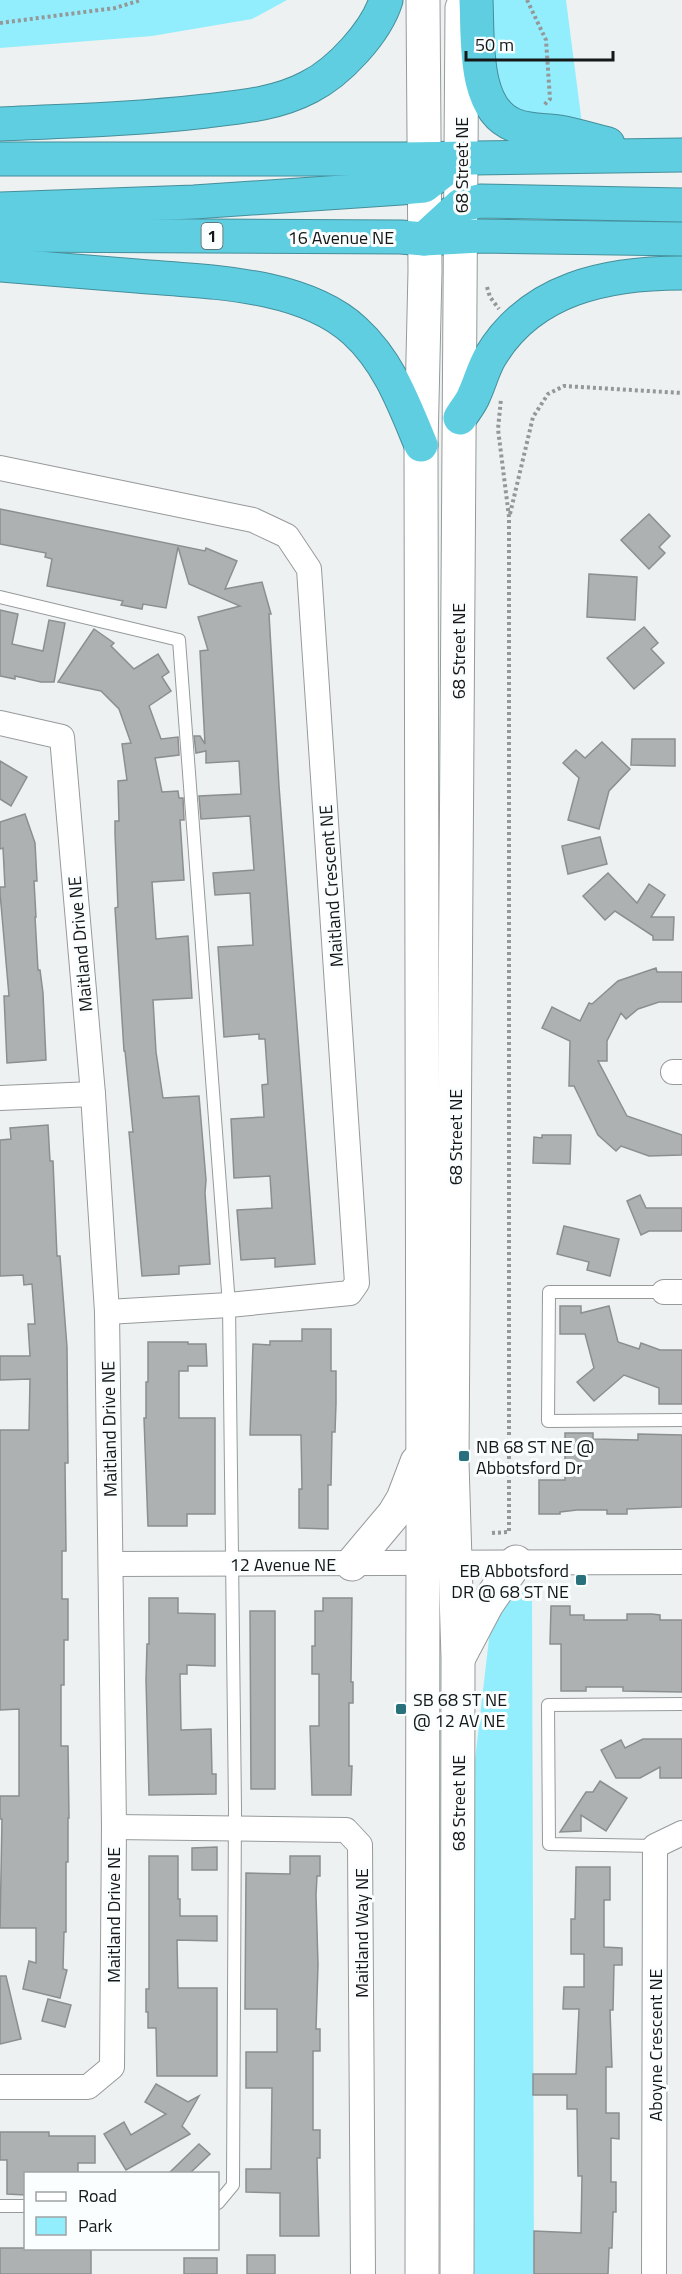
<svg xmlns="http://www.w3.org/2000/svg" width="682" height="2274" font-family="'Titillium Web',sans-serif">
<rect width="100%" height="100%" fill="#edf1f2"/>
<g fill="#92eefd">
<path d="M0,0H287L252,19L152,36L0,48Z"/>
<path d="M485,0H566L582,124L534,121L512,108L490,76Z"/>
<path d="M532,1587L534,2274H474L475,1760L490,1630C497,1609 510,1593 532,1587Z"/>
</g>
<g fill="#adb1b2" stroke="#8b8f90" stroke-width="1.5">
<path d="M0,509L205,551L206,548L237,561L225,589L262,582L271,614H269L279,786L315,1264L275,1267V1258L241,1260L237,1210L272,1208L270,1176L234,1178L231,1119L264,1117L262,1085L268,1084L265,1039H259V1034L224,1037L218,947L253,945L250,893L215,895L213,873L254,870L250,816L201,819L199,796L241,794L239,761L206,763V751L196,753L194,736H200L205,744L200,651L208,650L198,617L240,606L189,584L178,547L166,608L143,604L142,609L121,605L123,601L47,586L52,559L45,557L46,553L0,544Z"/>
<path d="M649,514L670,536L659,547L665,553L649,569L621,540Z"/>
<path d="M589,574L637,577L635,620L587,617Z"/>
<path d="M0,610L18,614L12,644L43,651L49,620L65,623L54,682H41L15,676V679L0,676Z"/>
<path d="M644,627L658,643L651,649L664,663L634,689L607,658Z"/>
<path d="M94,629L114,643L111,646L134,669L158,654L169,672L162,677L171,691L149,706L161,739L178,737L179,755L155,758L162,792L178,791L179,798H183L184,820H180L184,880L152,882L156,939L188,936L192,998L153,1000L156,1052L163,1098L199,1096L206,1180L205,1193L210,1264L179,1266V1274L142,1276L129,1132H133L125,1051H124L115,908L118,907L115,834V821H119L118,781L127,780L122,744L131,743L119,709L101,691L58,682Z"/>
<path d="M632,739H675V766L631,765Z"/>
<path d="M602,742L630,769L609,791L599,829L568,820L579,778L563,763L576,750L585,758Z"/>
<path d="M0,761L27,777L11,806L0,799Z"/>
<path d="M25,814L35,843L37,881H34L36,917H35L38,970H40L43,993L46,1060L7,1063L4,996H9L0,893V887H5L3,848L0,849V822Z"/>
<path d="M600,837L607,864L568,874L562,846Z"/>
<path d="M608,873L637,903L649,884L665,895L651,917H674L673,940H653V936L615,911L605,920L583,896Z"/>
<path d="M656,968L657,972H682V1002H659L638,1009L626,1019L621,1013L607,1041V1061H598L627,1116L682,1135V1155L649,1156L621,1146L616,1151L598,1135L574,1086H569L570,1041L542,1028L552,1007L580,1021L589,1003L592,1004L618,981Z"/>
<path d="M48,1125L50,1161H53L57,1256H60L67,1347L68,1463H65L66,1551H62V1599H68V1640H64V1685H61V1746H68L69,1818H68V1862H66V1932H64L63,1969L67,1970L60,1998L23,1989L29,1961L36,1963V1928H0L2,1819H0V1796H19V1709L0,1710V1430H29L30,1379L0,1380V1356H30L28,1324H35L32,1284L24,1285L23,1275L0,1276V1140L11,1139L10,1128Z"/>
<path d="M542,1135H571L570,1164L533,1163L534,1137L542,1138Z"/>
<path d="M640,1195L646,1208H682V1231H649L641,1235L627,1201Z"/>
<path d="M564,1226L619,1239L610,1276L587,1270L589,1262L557,1254Z"/>
<path d="M560,1306H581V1313L609,1306L618,1342L639,1349L641,1343L660,1350H682V1404H659V1388L624,1375L594,1401L577,1382L594,1368L585,1334H560Z"/>
<path d="M302,1329H331V1371H336V1403L335,1432H332L331,1485H328V1529L299,1528V1489H302L301,1435H250L253,1344L270,1345V1341H302Z"/>
<path d="M148,1342H188V1344H206L207,1366H188V1371H179V1418H215V1514H187V1526H148L144,1418H146V1382H148Z"/>
<path d="M565,1433H593V1439L638,1440V1434L682,1435V1507L627,1509V1514H607V1510H577L560,1512V1514H539V1480H565Z"/>
<path d="M149,1598H178V1613L215,1614V1666L187,1665V1674H180L181,1730L211,1729L212,1774H216V1794L149,1795L146,1680L147,1644H149Z"/>
<path d="M323,1598H352L351,1682H353V1703H349V1766H352L351,1795H312L310,1726H319V1674H312V1646H315V1611H323Z"/>
<path d="M551,1606H570V1615H584V1620H627V1614H652L660,1615V1620H682V1692L623,1691V1687H586V1691H561V1644H550Z"/>
<path d="M250,1611H275V1789H251Z"/>
<path d="M643,1739H682V1778H660V1767L640,1778H616L601,1750L621,1740L625,1748Z"/>
<path d="M600,1781L627,1798L606,1831L581,1815V1831L560,1832L586,1792H593Z"/>
<path d="M217,1847V1870H192V1848Z"/>
<path d="M149,1856H178V1899H180V1916H217V1941L177,1940L178,1988H217V2076H157L156,2028H148V2012H146V1989H149Z"/>
<path d="M290,1856H320V1876H317L316,1895L318,1965L316,2029H320V2051H313V2130H320V2158H317L319,2236H280V2193L246,2192V2169H271L272,2088H246V2052H277V2009H245L246,1873L290,1874Z"/>
<path d="M576,1867H610V1900H604V1947L622,1948V1965H614L613,2010H610L612,2067H606V2113H619V2139L611,2138V2182H616V2212H613L612,2248H609L608,2274H534V2231L581,2233L582,2176H578L577,2109H567V2095H533V2074H576L579,2009H563L564,1987H584V1954H571V1919H575Z"/>
<path d="M0,1976H6L21,2039L0,2044Z"/>
<path d="M48,1999L71,2005L65,2027L42,2021Z"/>
<path d="M156,2084L188,2102L199,2096L182,2126L190,2134L126,2170L104,2134L124,2122L131,2135L166,2114L145,2102Z"/>
<path d="M0,2132H49V2136H95V2163H78V2174H26V2195L7,2194V2160H0Z"/>
<path d="M199,2144L210,2154L189,2174H168Z"/>
<rect x="0" y="2248" width="91" height="26"/>
<rect x="247" y="2255" width="28" height="19"/>
<rect x="184" y="2258" width="33" height="16"/>
</g>
<g fill="none" stroke-linecap="round" stroke-linejoin="round">
<defs>
<g id="lane">
<path d="M0,597L179,640L229,1305L235,1809L233,2185L218,2203"/>
<path d="M664,1292H549L548,1421L682,1420"/>
<path d="M655,1846L549,1844L548,1705L682,1704"/>
<path d="M0,2206H26"/>
</g>
<g id="street">
<path d="M0,468L253,520L287,536L309,569L357,1283L350,1293L229,1305L107,1312"/>
<path d="M0,723L62,737L93,1094L107,1312L114,1827L112,2067L88,2087H0"/>
<path d="M673,1072H682"/>
<path d="M0,1098L93,1094"/>
<path d="M664,1292H682"/>
<path d="M111,1564L682,1562"/>
<path d="M114,1827L346,1830L360,1845L363,2274"/>
<path d="M654,2274L655,1846L682,1833"/>
</g>
<g id="secondary">
<path d="M352,1564L394,1514L403,1499L417,1462"/>
<path d="M459,1657L487,1604L516,1562"/>
<path d="M422,2274L423,1535L421,445L425,271L423,0"/>
<path d="M457,2274L458,1658L452,1462L462,8"/>
</g>
<g id="highway">
<path d="M476,0C478,37 472,109 514,125C528,131 544,130 559,132C576,135 592,140 608,144"/>
<path d="M0,124C69,121 138,119 206,111C241,107 277,104 309,87C339,72 376,32 386,0"/>
<path d="M0,159H401L682,155"/>
<path d="M0,209L194,202L401,188L424,186L460,158"/>
<path d="M0,235L401,237L424,239L480,236L682,239"/>
<path d="M424,239L461,205L480,201L682,205"/>
<path d="M0,265C46,269 91,272 137,276C205,282 302,282 355,331C389,362 404,404 421,445"/>
<path d="M460,418C464,411 471,403 474,395C480,382 483,369 490,357C531,288 607,273 682,273"/>
</g>
</defs>
<use href="#lane" stroke="#969a9b" stroke-width="14"/>
<use href="#street" stroke="#969a9b" stroke-width="26"/>
<use href="#secondary" stroke="#969a9b" stroke-width="35"/>
<use href="#highway" stroke="#458e9a" stroke-width="35"/>
<g stroke="#959898" stroke-width="4" stroke-dasharray="3 3" stroke-linecap="butt">
<path d="M527,0L546,40L550,99L543,106"/>
<path d="M0,23L115,8L141,0"/>
<path d="M487,287L490,297L499,309"/>
<path d="M510,514L533,417L548,394L564,386L682,393"/>
<path d="M492,1533L509,1532V517L498,429L501,399"/>
</g>
<use href="#lane" stroke="#fff" stroke-width="12"/>
<use href="#street" stroke="#fff" stroke-width="24"/>
<use href="#secondary" stroke="#fff" stroke-width="33"/>
<use href="#highway" stroke="#5ecee0" stroke-width="33"/>
</g>
<g fill="#28717c" stroke="#fbfeff" stroke-width="2">
<rect x="458" y="1450" width="12" height="12" rx="3"/>
<rect x="575" y="1574" width="12" height="12" rx="3"/>
<rect x="395" y="1703" width="12" height="12" rx="3"/>
</g>
<g text-anchor="middle" dominant-baseline="central" stroke-width="6" stroke-linejoin="round" paint-order="stroke">
<rect fill="#fbfeff" stroke="#5b5d5d" stroke-width="1.5" x="201.5" y="223" width="21" height="26" rx="4.5"/>
<g font-size="16" font-weight="bold" fill="#161818">
<text x="212" y="236">1</text>
</g>
<g font-size="18" fill="#161818" stroke="#fbfeff">
<text transform="translate(461 165) rotate(-90)">68 Street NE</text>
<text x="341" y="237">16 Avenue NE</text>
<text transform="translate(458 651) rotate(-90)">68 Street NE</text>
<text transform="translate(331 886) rotate(-94)">Maitland Crescent NE</text>
<text transform="translate(80 944) rotate(-95)">Maitland Drive NE</text>
<text transform="translate(455 1137) rotate(-90)">68 Street NE</text>
<text transform="translate(109 1429) rotate(-91)">Maitland Drive NE</text>
<text x="283" y="1564">12 Avenue NE</text>
<text transform="translate(458 1803) rotate(-90)">68 Street NE</text>
<text transform="translate(113 1915) rotate(-90)">Maitland Drive NE</text>
<text transform="translate(361 1933) rotate(-90)">Maitland Way NE</text>
<text transform="translate(655 2045) rotate(-90)">Aboyne Crescent NE</text>
</g>
<g font-size="18" fill="#161818" stroke="#fbfeff" text-anchor="start">
<text x="476" y="1446">NB 68 ST NE @<tspan x="476" dy="21">Abbotsford Dr</tspan></text>
<text x="569" y="1570" text-anchor="end">EB Abbotsford<tspan x="569" dy="21">DR @ 68 ST NE</tspan></text>
<text x="413" y="1699">SB 68 ST NE<tspan x="413" dy="21">@ 12 AV NE</tspan></text>
</g>
</g>
<rect x="24" y="2172" width="195" height="78" fill="#fbfeff" stroke="#9fa2a3" stroke-width="1.5"/>
<rect x="36" y="2192" width="30" height="9" fill="#ffffff" stroke="#9fa2a3" stroke-width="1.5"/>
<text x="78" y="2202" font-size="18" fill="#161818">Road</text>
<rect x="36" y="2217" width="30" height="18" fill="#92eefd" stroke="#9fa2a3" stroke-width="1.5"/>
<text x="78" y="2232" font-size="18" fill="#161818">Park</text>
<path d="M466 51v9h147v-9" fill="none" stroke="#161818" stroke-width="3"/>
<text x="475" y="51" font-size="18" fill="#161818" stroke="#fbfeff" stroke-width="4.5" paint-order="stroke">50 m</text>
</svg>
